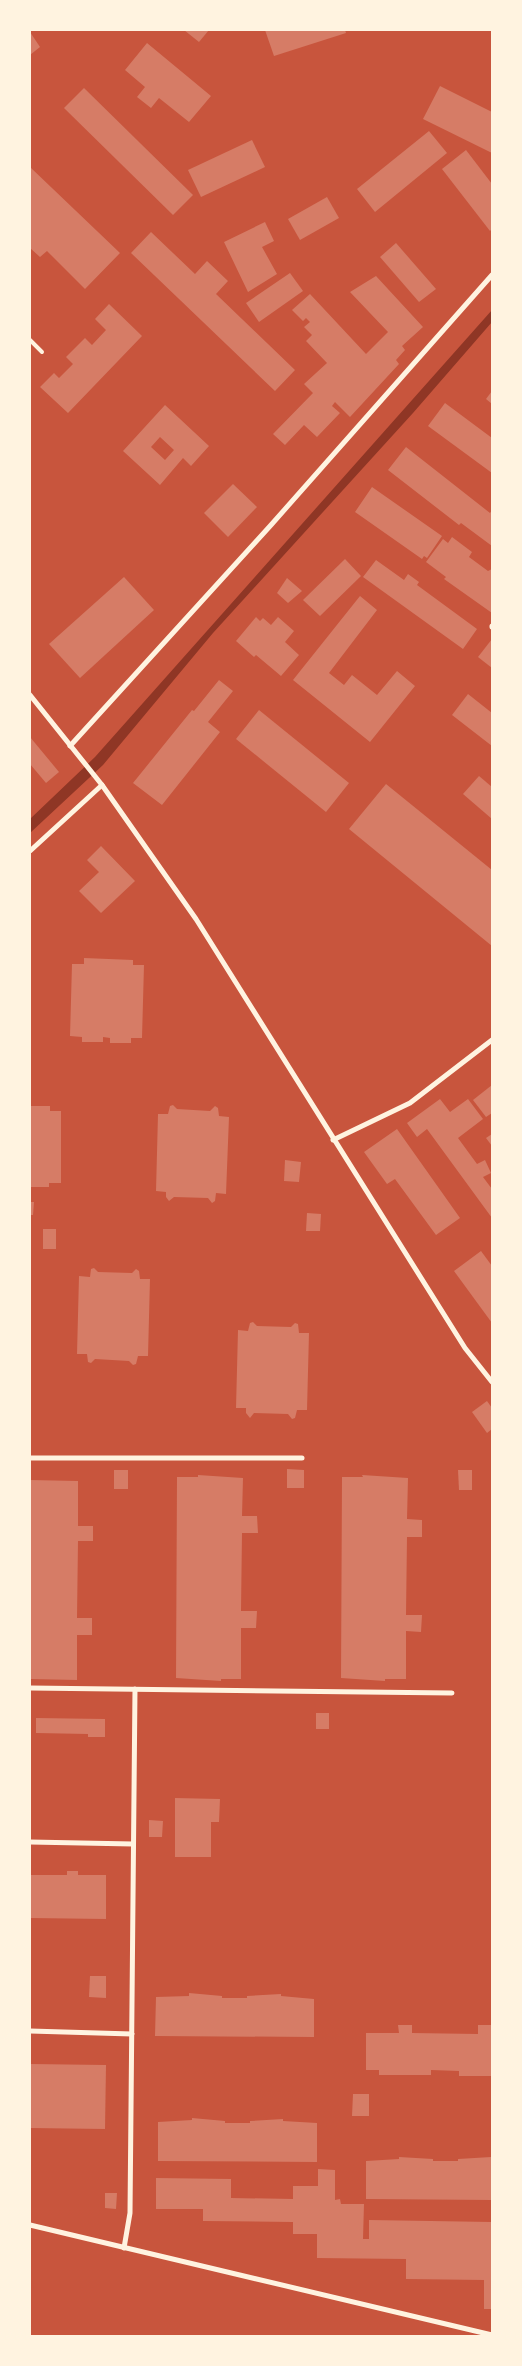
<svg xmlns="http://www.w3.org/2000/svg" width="522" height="2366" font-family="Jost,sans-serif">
<rect width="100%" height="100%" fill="#c8553d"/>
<path fill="#8f3625" d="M492,310V322L413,413L213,633L103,765L30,833V819L95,757Z"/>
<g fill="#d67c66" fill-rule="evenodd">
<path d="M184,30H209L199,42Z"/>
<path d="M265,30H345L346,33L274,56Z"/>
<path d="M30,32L40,47L30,55Z"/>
<path d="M147,43L211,96L189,122L159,98L151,108L137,97L145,87L125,70Z"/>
<path d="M440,86L492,112V153L423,119Z"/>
<path d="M84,88L193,195L173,215L64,108Z"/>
<path d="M429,131L447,153L375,212L357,189Z"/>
<path d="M252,140L265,167L201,197L188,170Z"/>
<path d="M466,150L492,184V229L490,231L442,169Z"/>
<path d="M30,167L120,253L85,289L47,251L40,257L30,248Z"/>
<path d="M327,197L339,218L300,240L288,219Z"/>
<path d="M265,222L274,241L262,247L277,274L248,292L224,242Z"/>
<path d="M151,232L195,274L207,261L228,281L216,294L295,370L275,391L131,253Z"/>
<path d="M396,243L436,289L419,302L380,257Z"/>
<path d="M290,273L303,291L259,322L246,303Z"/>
<path d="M376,276L423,327L402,346L405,350L396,360L399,364L350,417L335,402L332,406L340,413L317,437L304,425L285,445L273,434L313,393L304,384L327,363L306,341L312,335L304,327L310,322L306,318L303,321L292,310L310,294L366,354L388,332L350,292Z"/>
<path d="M109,304L142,336L68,413L40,387L54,373L59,378L73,364L66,357L85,338L92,345L106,330L95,319Z"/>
<path d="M492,391V404L486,399Z"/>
<path d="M445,403L492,438V473L428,426Z"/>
<path d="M165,405L209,446L191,466L183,458L160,485L123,451ZM160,437L174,450L165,460L151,447Z"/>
<path d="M406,447L490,513L492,510V546L461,523L459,525L388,470Z"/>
<path d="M233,484L257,507L228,537L204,513Z"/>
<path d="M372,487L442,536L427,558L424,556L422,559L355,512Z"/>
<path d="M452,537L472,552L469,557L488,571L492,569V613L444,579L446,577L426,562L443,539L448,543Z"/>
<path d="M345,559L361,576L320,616L303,600Z"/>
<path d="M376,560L404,580L408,574L419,582L417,585L477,629L463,649L363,577Z"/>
<path d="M124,577L154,610L80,678L49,644Z"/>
<path d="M287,578L302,591L288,603L277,593Z"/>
<path d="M360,596L377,610L329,673L344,685L352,675L377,695L397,671L415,686L370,742L293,680Z"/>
<path d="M256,617L260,621L263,618L271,625L278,617L294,631L285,642L299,655L281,676L256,655L254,657L236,641Z"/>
<path d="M492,639V668L478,657Z"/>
<path d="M219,680L233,691L208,722L220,732L162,805L133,783L192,710L194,711Z"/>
<path d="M468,694L492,713V746L452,715Z"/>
<path d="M259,710L349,783L326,812L236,739Z"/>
<path d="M30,737L59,772L46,783L30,764Z"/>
<path d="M479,776L492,787V819L463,794Z"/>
<path d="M386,784L492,870V946L349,829Z"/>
<path d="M101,846L135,881L101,913L79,891L99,872L87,860Z"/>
<path d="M84,958L133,960V965H144L142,1038H131V1043H110V1038L103,1037V1042H82V1037L70,1036L72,964H84Z"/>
<path d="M492,1085V1113L486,1117L473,1100Z"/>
<path d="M440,1099L450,1112L468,1099L483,1119L458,1138L477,1164L485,1160L491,1173L483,1177L492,1189V1218L427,1129L417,1137L407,1123Z"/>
<path d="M173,1105L177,1109L210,1111L215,1106L218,1108L219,1116L229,1117L226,1194L216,1193L215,1201L212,1203L208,1198L174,1197L169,1201L166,1197V1192L156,1191L158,1114H168L170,1106Z"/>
<path d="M30,1106H50V1111H61V1183H49V1187H30Z"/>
<path d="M397,1129L460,1218L436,1235L395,1179L387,1184L364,1152Z"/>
<path d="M492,1134V1146L486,1138Z"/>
<path d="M285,1160L301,1162L299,1182L284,1181Z"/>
<path d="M30,1202H34L33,1215H30Z"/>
<path d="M307,1213L321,1214L320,1231H306Z"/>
<rect x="43" y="1229" width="13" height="20"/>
<path d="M481,1251L492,1266V1323L454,1271Z"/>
<path d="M94,1268L98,1272L132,1273L136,1269L139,1271L140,1279H150L148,1356H138L136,1364L133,1365L129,1361L95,1359L91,1363L88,1362L87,1354H77L79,1276L90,1277L91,1269Z"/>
<path d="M253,1322L257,1326L291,1327L295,1323L298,1324L299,1333H309L307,1410H297L295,1418L292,1419L288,1414L254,1413L250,1418L246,1413V1408H236L238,1330L248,1331L250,1323Z"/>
<path d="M487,1401L492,1408V1429L487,1433L472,1412Z"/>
<path d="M287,1469L304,1470V1488H287Z"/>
<rect x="114" y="1470" width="14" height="19"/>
<path d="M458,1470H472V1490H459Z"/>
<path d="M198,1475L243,1478L242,1516H257L258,1533H242L241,1611H257L256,1628H241V1679H221V1681L176,1678L177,1477H198Z"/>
<path d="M362,1475L408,1478L407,1519L422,1520V1537H407L406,1615H422L421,1632L406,1631V1679H385V1681L341,1678L342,1477H363Z"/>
<path d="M30,1480L78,1481V1526H93V1541H78L77,1618H92V1635H77V1680L30,1679Z"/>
<rect x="316" y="1713" width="13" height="16"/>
<path d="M36,1718L105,1719V1737H88V1734L36,1733Z"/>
<path d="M175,1798L220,1799L219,1822H211V1857H175Z"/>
<path d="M149,1820L163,1821L162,1837H149Z"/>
<path d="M67,1871H78V1875H106V1919L30,1918V1875H67Z"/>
<path d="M90,1976H106V1998L89,1997Z"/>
<path d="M189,1993L222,1996V1998H247V1996L281,1994V1996L314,1999V2037L155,2036L156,1997L189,1996Z"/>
<path d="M398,2025H412V2033L478,2034V2025H491L492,2076H459V2071L431,2070V2075H379V2070H366V2033H399Z"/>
<path d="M30,2064L106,2065L105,2129L30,2128Z"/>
<path d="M353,2094H369V2116H352Z"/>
<path d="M192,2118L225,2121V2123H250V2121L283,2119V2121L317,2123V2162L158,2161V2122L192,2120Z"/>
<path d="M399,2157L433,2159V2161H458V2159L491,2157L492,2200L366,2199V2161L399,2159Z"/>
<path d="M318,2169L335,2170V2200L340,2199L341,2204H364L363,2239H369V2220L492,2222V2309H484V2280L406,2279V2259L317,2258V2234H293V2222L203,2221V2209H156V2178L231,2179V2198L293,2199V2186H318Z"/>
<path d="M105,2193H117L116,2209L105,2208Z"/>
</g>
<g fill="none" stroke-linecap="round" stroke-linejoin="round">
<path stroke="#fff3e0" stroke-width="4" d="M30,340L42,352"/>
<g stroke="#fff3e0" stroke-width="5">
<path d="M492,626V627"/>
<path d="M30,695L102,785L196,919L465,1348L492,1382"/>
<path d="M70,746L271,525L492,275"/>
<path d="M30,851L102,785"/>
<path d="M333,1140L410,1103L492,1040"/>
<path d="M30,1458H302"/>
<path d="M30,1688L452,1693"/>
<path d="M30,1842L133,1844"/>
<path d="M30,2031L132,2034"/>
<path d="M30,2225L492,2335"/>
<path d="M124,2248L130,2213L135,1689"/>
</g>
</g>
<rect width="522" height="2366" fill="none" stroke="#fff3e0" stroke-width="62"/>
</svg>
